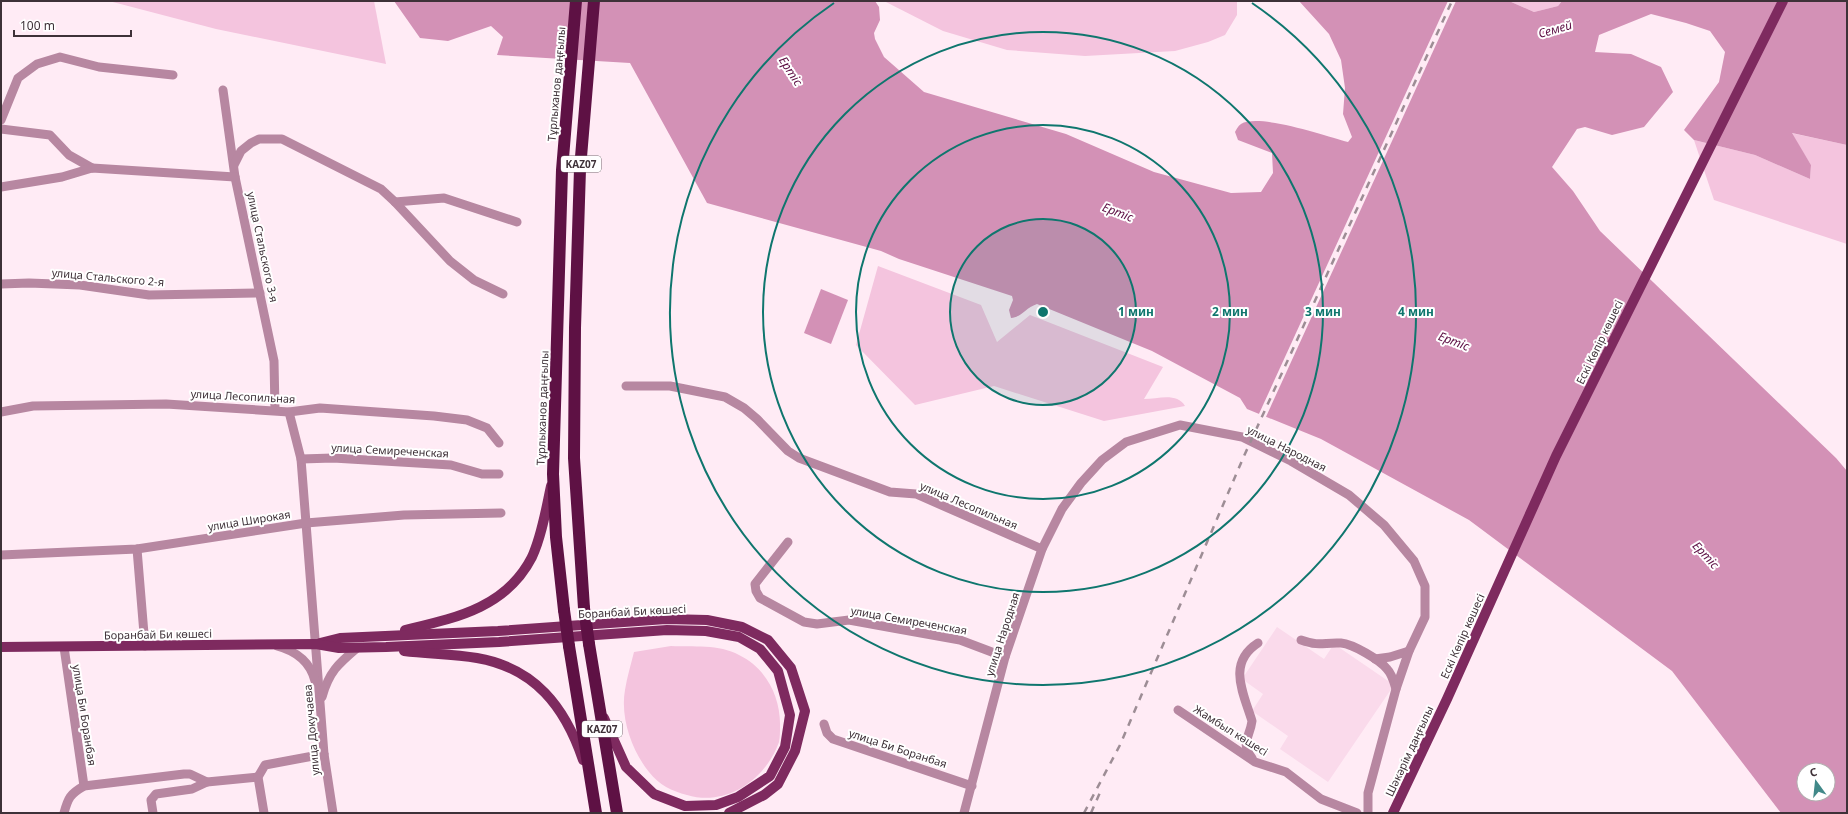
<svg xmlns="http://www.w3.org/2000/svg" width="1848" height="814" font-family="'Noto Sans',sans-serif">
<rect width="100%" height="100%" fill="#ffebf5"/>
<path fill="#fadaeb" d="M1277,627L1324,659L1334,644L1394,685L1328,782L1280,749L1288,736L1252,711L1263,694L1242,679Z"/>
<g fill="#f4c4de">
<path d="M109,1H374L386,64L216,29Z"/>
<path d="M884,1H1237V15L1225,35L1208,42L1175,51L1085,56L1007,50L943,31Z"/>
<path d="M1509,1H1562L1558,6L1534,12Z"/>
<path d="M1791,133L1847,145V244L1714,200L1694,140L1755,155L1810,179L1811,165Z"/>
<path d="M878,266L981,305L997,342L1030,315L1163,367L1144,399C1158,399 1177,392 1185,406L1104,421L994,386L915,405L856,345Z"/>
<path d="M671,646C693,647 719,644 739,655C766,668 781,697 780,727C780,731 780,737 779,742C766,779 727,807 687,795C672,791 659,785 649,772C632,751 620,718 625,690C627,677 631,664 634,652Z"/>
</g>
<g fill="#d391b6" fill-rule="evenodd">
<path d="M394,1H875L879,7L880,20L874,33L875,39L884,57L924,92L1066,134L1154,172L1231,193L1261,192L1273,173L1272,153L1238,140L1235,132C1236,130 1238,126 1241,124C1259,113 1326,136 1348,142L1352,137L1343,114L1345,88L1341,60L1329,34L1299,1H1509L1534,12L1558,6L1562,1H1847V145L1792,133L1811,165L1810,179L1755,155L1694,140L1684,130L1719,82L1725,52L1710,31L1686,23L1651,14L1599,35L1595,52L1631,54L1661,67L1673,92L1644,127L1612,135L1585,127L1577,129L1552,167L1573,191L1600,231L1836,458L1847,471V813H1781L1672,671L1469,520L1321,439L1247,409L1240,398L1152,351L1037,304C1025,308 1022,317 1011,318L1009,310L1013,300L1012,296L899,259L881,251L707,203L630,63L497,55L503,37L491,26L448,41L420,38ZM1804,770H1828V794H1804Z"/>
<path d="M821,289L848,300L831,344L804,333Z"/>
</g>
<path fill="#ffebf5" d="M1448,1H1456L1265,419L1258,416Z"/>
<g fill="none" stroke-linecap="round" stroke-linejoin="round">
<g stroke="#b787a1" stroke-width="9">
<path d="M223,90L235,177L274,361L275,410"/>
<path d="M1,120L18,78L37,64L60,57L99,67L173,75"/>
<path d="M1,129L50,135L69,155L92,168"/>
<path d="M234,165L241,151L251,143L259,139H282L381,189L395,202L450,261L474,280L503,294"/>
<path d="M1,187L62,177L92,168L235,177"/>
<path d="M395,202L444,198L517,222"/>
<path d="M1,284L29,283L80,285L149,295L260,293"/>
<path d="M626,386H670L725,397L744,408L757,419L788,451L799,458L890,492L916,494L1042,549"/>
<path d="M1,412L33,406L166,404L289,412L320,408L434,416L467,420L487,428L499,443"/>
<path d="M289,412L301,459L324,754L333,813"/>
<path d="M301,459L333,458L451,465L482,474H499"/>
<path d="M788,542L755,584L756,591L760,598L804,622L817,624L849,620L893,628L960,640L1005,657"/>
<path d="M137,549L145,646"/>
<path d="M1,555L137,549L306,523L404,515L501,513"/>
<path d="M1301,640C1321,647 1323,642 1341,643C1353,644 1380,660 1387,669C1392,674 1394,682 1396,689"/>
<path d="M277,646C296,651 310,661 315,681"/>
<path d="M64,647L84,786"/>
<path d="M1375,659L1390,657L1409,651"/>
<path d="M322,697C329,672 338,664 357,648"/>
<path d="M1178,710L1255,762L1286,772L1321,799L1357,813"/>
<path d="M824,724L827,733L833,739L972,786"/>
<path d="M1252,758C1240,743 1250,737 1252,721C1243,692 1227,663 1258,643"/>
<path d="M64,813C68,798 70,794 84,786L184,774H190L207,782"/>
<path d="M153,813L151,800L156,794L192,789L207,782L258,777"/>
<path d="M264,813L258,777L265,765L324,754"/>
<path d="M964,813L1005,657L1042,549L1062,509L1081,483L1102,460L1126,442L1180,425L1242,437L1291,461L1349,495L1384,525L1414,561L1425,586V617L1409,651L1396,689L1368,793V813"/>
</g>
<g stroke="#7e2a5f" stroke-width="10">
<path d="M405,630C455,618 506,608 532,557C542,535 546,509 551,486"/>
<path d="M320,643L340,638L498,631L666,619L707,620L742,627L768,640L791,668L805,711L795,751L778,784L764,795L729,813"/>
<path d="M1,647L316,644L339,648L386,647L499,642L667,630L706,631L739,637L760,649L778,671L790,715L785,747L770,776L738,797L716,805L685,806L654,794L626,767L604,718"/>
<path d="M404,651C428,654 453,654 477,658C535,668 565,707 583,760"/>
<path d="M1393,813L1447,699L1556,456L1783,1"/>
</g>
<g stroke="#5e1144" stroke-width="12">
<path d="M584,608L574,458L575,328L580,169L594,1"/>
<path d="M564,610L556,537L553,474L562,170L576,1"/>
<path d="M589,644L617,813"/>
<path d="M569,646L596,813"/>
</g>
<g stroke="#9d8d95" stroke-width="2.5" stroke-dasharray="7 7" stroke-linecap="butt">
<path d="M1084,813L1120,745L1244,456L1452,1"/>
<path d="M1091,813L1102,788"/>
</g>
<g stroke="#5e1144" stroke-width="12">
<path d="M584,608L589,644"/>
<path d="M564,610L569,646"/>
</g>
</g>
<circle cx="1043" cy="312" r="93" fill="#0f766e" fill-opacity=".12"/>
<g fill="none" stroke="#0f766e" stroke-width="2">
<circle cx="1043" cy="312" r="93"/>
<circle cx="1043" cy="312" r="187"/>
<circle cx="1043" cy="312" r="280"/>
<path d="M1252 3A373 373 0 1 1 834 3"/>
</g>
<g text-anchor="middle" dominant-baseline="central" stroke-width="4" stroke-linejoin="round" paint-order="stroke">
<g fill="#fff" stroke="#786f74" stroke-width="1">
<rect x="561" y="156" width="40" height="16" rx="3"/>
<rect x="582" y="721" width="40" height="16" rx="3"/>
</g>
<g font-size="10" font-weight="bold" fill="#3e3138">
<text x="581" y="164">KAZ07</text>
<text x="602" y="729">KAZ07</text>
</g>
<g font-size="11" fill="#3e3138" stroke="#fff">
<text transform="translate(556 84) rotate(-85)">Тұрлыханов даңғылы</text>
<text transform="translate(263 247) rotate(78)">улица Стальского 3-я</text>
<text transform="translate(108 277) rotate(5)">улица Стальского 2-я</text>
<text transform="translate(1599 342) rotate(-64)">Ескі Көпір көшесі</text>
<text transform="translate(243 396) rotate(3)">улица Лесопильная</text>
<text transform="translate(542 408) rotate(-88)">Тұрлыханов даңғылы</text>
<text transform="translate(1287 448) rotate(27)">улица Народная</text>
<text transform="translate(390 450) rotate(3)">улица Семиреченская</text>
<text transform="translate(969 505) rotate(23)">улица Лесопильная</text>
<text transform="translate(249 520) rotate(-9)">улица Широкая</text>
<text transform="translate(632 611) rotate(-3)">Боранбай Би көшесі</text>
<text transform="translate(909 620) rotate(10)">улица Семиреченская</text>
<text transform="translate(158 634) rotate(-1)">Боранбай Би көшесі</text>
<text transform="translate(1002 634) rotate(-72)">улица Народная</text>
<text transform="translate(1462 636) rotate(-66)">Ескі Көпір көшесі</text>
<text transform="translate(85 715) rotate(81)">улица Би Боранбая</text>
<text transform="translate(311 730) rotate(-95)">улица Докучаева</text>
<text transform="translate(1231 730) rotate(32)">Жамбыл көшесі</text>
<text transform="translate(898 748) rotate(18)">улица Би Боранбая</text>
<text transform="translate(1409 751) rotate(-65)">Шәкәрім даңғылы</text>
</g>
<g font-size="12" font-style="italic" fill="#5c0e43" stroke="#fff">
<text transform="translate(1555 29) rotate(-16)">Семей</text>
<text transform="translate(791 71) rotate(57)">Ертіс</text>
<text transform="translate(1118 212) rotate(21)">Ертіс</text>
<text transform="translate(1454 341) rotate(21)">Ертіс</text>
<text transform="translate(1706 555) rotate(47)">Ертіс</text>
</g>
</g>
<circle cx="1043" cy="312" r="6" fill="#0f766e" stroke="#fff" stroke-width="2"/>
<g font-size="12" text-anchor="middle" font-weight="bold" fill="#0f766e" stroke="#fff" stroke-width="4" stroke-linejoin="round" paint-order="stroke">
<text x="1136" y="316">1 мин</text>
<text x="1230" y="316">2 мин</text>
<text x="1323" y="316">3 мин</text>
<text x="1416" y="316">4 мин</text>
</g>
<rect width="1848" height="814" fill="none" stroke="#3e3138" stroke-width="4"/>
<g transform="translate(1816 782) rotate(345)"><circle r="19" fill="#ffffff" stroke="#b2adaf"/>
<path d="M0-3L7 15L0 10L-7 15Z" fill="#418989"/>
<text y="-6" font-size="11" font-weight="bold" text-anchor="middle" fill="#3e3138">С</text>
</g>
<path d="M14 30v6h117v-6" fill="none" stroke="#3e3138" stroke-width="2"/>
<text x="20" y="30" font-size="12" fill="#3e3138" stroke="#ffffff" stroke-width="3" paint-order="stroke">100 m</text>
</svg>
